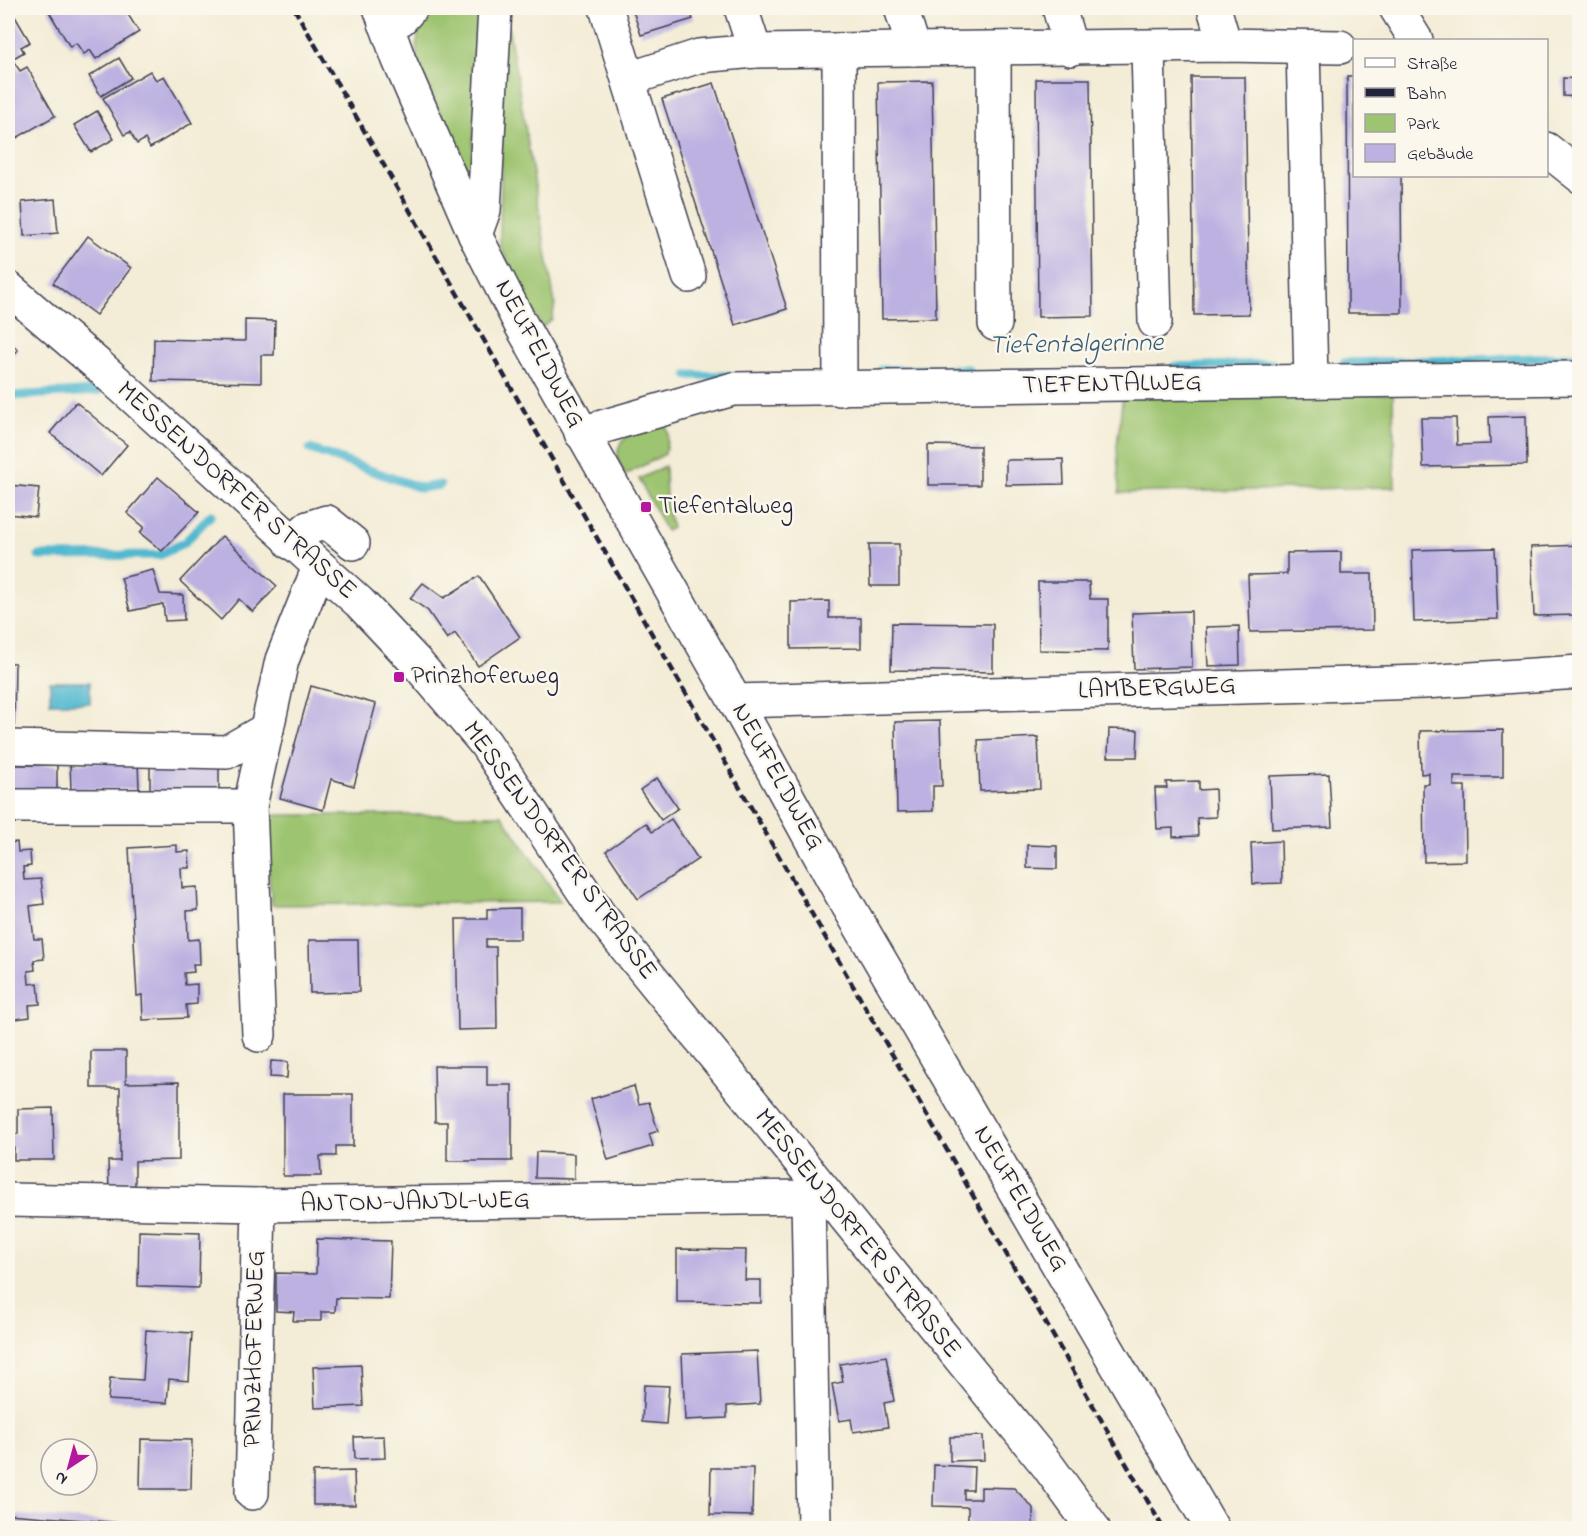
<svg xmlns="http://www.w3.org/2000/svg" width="1587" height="1536" font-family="'Indie Flower',sans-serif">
<rect width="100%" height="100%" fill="#fbf7ec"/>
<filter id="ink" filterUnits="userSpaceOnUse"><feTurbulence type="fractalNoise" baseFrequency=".0167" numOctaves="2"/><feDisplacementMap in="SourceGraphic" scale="12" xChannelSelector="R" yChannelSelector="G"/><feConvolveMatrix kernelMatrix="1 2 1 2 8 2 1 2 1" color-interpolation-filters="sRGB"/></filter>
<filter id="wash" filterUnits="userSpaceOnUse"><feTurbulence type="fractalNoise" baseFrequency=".008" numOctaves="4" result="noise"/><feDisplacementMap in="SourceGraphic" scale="24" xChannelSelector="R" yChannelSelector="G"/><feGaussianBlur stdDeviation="1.35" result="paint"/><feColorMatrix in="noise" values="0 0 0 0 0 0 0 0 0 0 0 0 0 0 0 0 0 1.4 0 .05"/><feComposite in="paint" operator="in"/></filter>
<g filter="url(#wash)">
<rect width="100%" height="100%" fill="#f3ecd6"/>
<g fill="#9dc470" stroke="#607356" stroke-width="1.5">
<path d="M433,8H481L471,181L416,59C416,38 419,24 433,8Z"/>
<path d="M503,23L508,25L555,304L552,319L542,328L500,247Z"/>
<path d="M1393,394L1395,487L1119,493L1117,445L1123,395Z"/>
<path d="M665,420L668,434L665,454L625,475C602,439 638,429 665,420Z"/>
<path d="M665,466L666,502L672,528L666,531L639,479Z"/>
<path d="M263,815H502L561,902L272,905Z"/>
</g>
<rect fill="#51b8cf" stroke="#3a6d85" stroke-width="1.5" x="50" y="682" width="40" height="21"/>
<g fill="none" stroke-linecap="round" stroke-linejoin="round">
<g stroke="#51b8cf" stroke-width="9">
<path d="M1344,363L1580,357"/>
<path d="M1174,367L1272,364"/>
<path d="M881,370L968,369"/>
<path d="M688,375L730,376"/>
<path d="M8,396L98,391"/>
<path d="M310,449L421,488L440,485"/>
<path d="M39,556L160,555L185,542L211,515"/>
</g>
</g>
<g id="blocks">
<g fill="#bcb1e1">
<path d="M8,8H10L30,42L21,47L24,52L12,59L20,71L27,67L55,116L13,140L8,130Z"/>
<path d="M52,8H124L139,32L96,59L90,50L84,54L76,43L70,47L48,10Z"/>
<path d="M632,8H689L693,19L641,35Z"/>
<path d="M119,58L131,78L101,96L89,76Z"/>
<path d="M150,71L156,80L164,76L192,123L150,148L145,139L137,144L130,132L124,135L103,98Z"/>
<path d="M1347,76H1354V176H1401L1402,313H1348Z"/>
<path d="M1191,77H1245L1249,314L1194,315Z"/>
<path d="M1563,78L1580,79V97L1563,96Z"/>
<path d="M1036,79H1090L1093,316L1038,317Z"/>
<path d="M932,81L936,318L882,319L878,82Z"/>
<path d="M714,83L787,309L735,325L662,99Z"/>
<path d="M97,111L114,139L91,152L74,125Z"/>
<path d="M55,199L58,233L24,236L22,202Z"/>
<path d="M88,236L131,268L96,315L53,283Z"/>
<path d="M245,320L275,321L274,355H261V383L153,381L154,339L245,341Z"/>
<path d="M8,340L18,350L8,361Z"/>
<path d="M76,402L127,445L101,476L50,433Z"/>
<path d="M1575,412H1580V461H1576Z"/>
<path d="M1526,416L1527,465L1423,467L1421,418H1456L1457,445L1490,444L1489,417Z"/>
<path d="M928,445L980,446V485H928Z"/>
<path d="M1063,459L1064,484L1006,485V460Z"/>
<path d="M158,477L199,512L162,551L140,533L144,527L127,513Z"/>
<path d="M8,485L39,488L36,517L8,514Z"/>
<path d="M222,536L277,586L253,612L239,599L221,620L180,581Z"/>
<path d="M869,544H899V586H870Z"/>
<path d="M1580,545V615L1534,616L1531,547Z"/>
<path d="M1495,548L1498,619L1414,622L1412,550Z"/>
<path d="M1341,552V574H1372L1373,630L1250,632L1248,575L1287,574V553Z"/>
<path d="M153,570L160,594L183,595L184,620L165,621L163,604L130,611L121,578Z"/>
<path d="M479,576L520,637L478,666L455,633L447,639L428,611L410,598L423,583L444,598Z"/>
<path d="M1038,582H1089L1090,599H1108V651L1039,650Z"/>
<path d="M829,601V618H861V648L791,649V602Z"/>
<path d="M1191,611L1192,667L1134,669L1132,613Z"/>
<path d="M892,623L993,624V672L891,670Z"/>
<path d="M1239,626L1240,665L1208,666L1206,627Z"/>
<path d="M8,663H15L14,731H8Z"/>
<path d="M311,686L376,704L354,786L331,779L323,810L280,798Z"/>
<path d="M940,721L942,786H933V811L897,812L895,722Z"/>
<path d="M1109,729L1138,730L1137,757H1108Z"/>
<path d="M1503,730V777H1454V786H1465L1466,861L1424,862L1423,784H1429V773L1421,774L1420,731Z"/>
<path d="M1038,737L1040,789L980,791L978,740Z"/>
<path d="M138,762L139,789L71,790L70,763Z"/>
<path d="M150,763L219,764V792L150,791Z"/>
<rect x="8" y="765" width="49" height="26"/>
<path d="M1329,774L1332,827L1272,829L1270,776Z"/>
<path d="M657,778L678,808L661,820L640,790Z"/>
<path d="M1199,781V790L1215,789L1216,817L1197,818L1198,836L1173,837V828L1157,829L1155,788H1167L1166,782Z"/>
<path d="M671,819L698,859L638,899L606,851L646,823L652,832Z"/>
<path d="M1281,841L1282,883L1253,884L1251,843Z"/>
<path d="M17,842L18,852L30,851L31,866L23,867L24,880L41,879L44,904L30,906L34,939H42L44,959L34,960L35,970L28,971L29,984L38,983L40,1004L29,1005L30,1017L8,1020V843Z"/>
<path d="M177,845V852L189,851L190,868H181L182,888L197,887L198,910L187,911L188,940L199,939L200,964H193L194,972L184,973L185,985L197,984V1004L186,1005L187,1018L143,1020L142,995L137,996L129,848Z"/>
<path d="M1027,845L1057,846V869L1027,868Z"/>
<path d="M520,908V939H486V947H496L497,1029L458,1030L456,919H487V909Z"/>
<path d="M309,940H358L359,992L310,993Z"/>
<path d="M91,1051H126V1083L179,1082V1160L135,1161V1189H109L108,1161H120V1088H91Z"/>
<path d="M271,1061L288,1062L287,1078L270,1077Z"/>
<path d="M434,1066H487V1085H512V1161H447V1122H435Z"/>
<path d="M634,1086L639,1104L649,1102L658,1131L649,1134L653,1146L608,1160L591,1099Z"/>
<path d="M283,1094H353V1146H336V1156H320L321,1176H283Z"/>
<path d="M53,1108L54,1160H14V1148H9V1134H18V1109Z"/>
<path d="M536,1152L574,1154V1179L535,1178Z"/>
<path d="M139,1231L200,1233L199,1288L138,1286Z"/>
<path d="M317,1239L391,1241L389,1299L336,1298L335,1312H321V1321H293L294,1312L276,1311V1273L316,1274Z"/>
<path d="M677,1249L746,1250L745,1280H761V1303L677,1302Z"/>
<path d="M146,1330L192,1333L189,1381L169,1379L167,1403L108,1400L110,1378L143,1380Z"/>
<path d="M757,1351L760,1404L727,1406V1418L685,1420L682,1354Z"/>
<path d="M886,1356L894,1401L884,1403L888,1427L853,1432L851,1419L839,1421L832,1384L843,1382L840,1364Z"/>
<path d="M361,1365L363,1406L315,1408L313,1367Z"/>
<path d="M644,1385L669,1386L666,1424L642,1422Z"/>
<path d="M384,1436L385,1458L355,1459L354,1437Z"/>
<path d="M983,1436L984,1460L950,1461V1437Z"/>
<path d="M141,1439L192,1440L191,1489H140Z"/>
<path d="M934,1465L974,1467L973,1490H964V1499H981V1487L1014,1488L1033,1508V1528H968V1507L933,1506Z"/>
<path d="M711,1468H753L752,1516L710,1515Z"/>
<path d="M354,1471L355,1505H313V1472Z"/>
<path d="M8,1514L172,1527V1528H8Z"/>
</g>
</g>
</g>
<g filter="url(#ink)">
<use href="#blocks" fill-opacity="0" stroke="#414052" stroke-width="1.5"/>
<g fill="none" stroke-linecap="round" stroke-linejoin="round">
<defs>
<g id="minor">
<path d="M380,8L399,60L475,235L520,323L735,701L839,890L1212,1528"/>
<path d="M606,8L689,276"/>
<path d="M901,8L914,49"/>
<path d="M1059,8L1071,49"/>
<path d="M1214,8L1225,45"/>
<path d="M1396,8L1416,40"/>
<path d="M385,23L401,19L411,8"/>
<path d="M1303,47L1311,380"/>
<path d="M1148,48L1155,322"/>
<path d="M994,49L995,324"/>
<path d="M839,50L840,389"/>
<path d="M755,51L1225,45L1340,47"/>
<path d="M629,79L699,56L755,51L741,8"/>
<path d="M1546,149L1580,176"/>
<path d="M475,235L484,210L495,8"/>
<path d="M8,288L98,365L360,603L415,661L485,743L598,913L1048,1466L1093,1528"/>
<path d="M581,433L733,389L1580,378"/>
<path d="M291,543L308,528L327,522L353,543"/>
<path d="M735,701L1424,682L1580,672"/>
<path d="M8,747L227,752L267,729"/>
<path d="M8,806H250"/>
<path d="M259,1035L250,806L282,660L319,567"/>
<path d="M808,1197L814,1524"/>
<path d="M8,1200L259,1205L808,1197L820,1189"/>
<path d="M252,1493L259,1205"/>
</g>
</defs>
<use href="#minor" stroke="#414052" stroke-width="36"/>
<use href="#minor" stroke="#fff" stroke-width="33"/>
<path stroke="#22223b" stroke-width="4.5" stroke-dasharray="9 4.5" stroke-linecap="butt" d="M294,8L1163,1528"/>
</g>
</g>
<g fill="#b5179e" stroke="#fbf7ec" stroke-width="2">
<rect x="640" y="501" width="12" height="12" rx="3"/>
<rect x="393" y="671" width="12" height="12" rx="3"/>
</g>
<g text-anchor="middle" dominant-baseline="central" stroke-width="5" stroke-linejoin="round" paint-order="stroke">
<g font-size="26" fill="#22223b" stroke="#fbf7ec">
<text transform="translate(539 354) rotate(62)">NEUFELDWEG</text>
<text transform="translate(1112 385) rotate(-1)">TIEFENTALWEG</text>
<text transform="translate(236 491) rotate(42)">MESSENDORFER STRASSE</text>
<text transform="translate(1157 689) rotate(-2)">LAMBERGWEG</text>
<text transform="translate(777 777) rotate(61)">NEUFELDWEG</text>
<text transform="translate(559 851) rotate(54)">MESSENDORFER STRASSE</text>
<text transform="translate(1020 1199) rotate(60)">NEUFELDWEG</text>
<text transform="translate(415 1203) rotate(-1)">ANTON-JANDL-WEG</text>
<text transform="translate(857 1234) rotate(51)">MESSENDORFER STRASSE</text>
<text transform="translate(255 1349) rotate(-89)">PRINZHOFERWEG</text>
</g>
<g font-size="26" fill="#22223b" stroke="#fbf7ec" text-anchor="start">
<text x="658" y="507">Tiefentalweg</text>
<text x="411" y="677">Prinzhoferweg</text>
</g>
<g font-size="27" font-style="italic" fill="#355e76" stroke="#fbf7ec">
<text transform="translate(1076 345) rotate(-1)">Tiefentalgerinne</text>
</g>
</g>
<rect width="1587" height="1536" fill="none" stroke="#fbf7ec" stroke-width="30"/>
<rect x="1353" y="39" width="195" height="138" fill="#fbf7ec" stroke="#a4a2a5" stroke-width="1.5"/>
<rect x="1365" y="58" width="30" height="9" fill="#ffffff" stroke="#a4a2a5" stroke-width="1.5"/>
<text x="1407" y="69" font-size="18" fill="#22223b">Straße</text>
<rect x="1365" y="88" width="30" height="9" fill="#22223b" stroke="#a4a2a5" stroke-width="1.5"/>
<text x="1407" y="99" font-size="18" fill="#22223b">Bahn</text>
<rect x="1365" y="114" width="30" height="18" fill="#9dc470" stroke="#a4a2a5" stroke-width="1.5"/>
<text x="1407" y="129" font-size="18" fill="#22223b">Park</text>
<rect x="1365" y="144" width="30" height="18" fill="#bcb1e1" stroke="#a4a2a5" stroke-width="1.5"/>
<text x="1407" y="159" font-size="18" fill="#22223b">Gebäude</text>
<g transform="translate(69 1467) rotate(216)"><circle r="28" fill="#fbf7ec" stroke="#a4a2a5" stroke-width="1.5"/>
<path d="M0-4.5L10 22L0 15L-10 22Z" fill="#b5179e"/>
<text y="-9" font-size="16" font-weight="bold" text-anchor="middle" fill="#22223b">N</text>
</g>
</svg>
